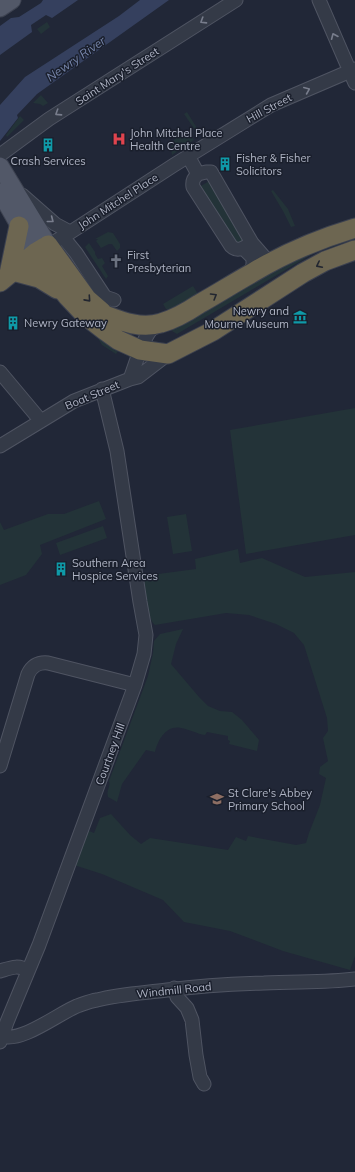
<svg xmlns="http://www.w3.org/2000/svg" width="355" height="1172" viewBox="0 0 355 1172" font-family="Mulish,sans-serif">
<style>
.green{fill:#233338}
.water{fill:#35405e}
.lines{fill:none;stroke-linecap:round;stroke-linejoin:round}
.minor-casing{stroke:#4f5462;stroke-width:15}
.major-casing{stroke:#3e4351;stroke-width:19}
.highway-casing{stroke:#3c414f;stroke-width:21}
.minor{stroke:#343a47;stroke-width:13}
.major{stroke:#525868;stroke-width:17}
.highway{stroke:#6d6651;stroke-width:19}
.oneway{stroke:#787d8c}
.oneway2{stroke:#222630}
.labels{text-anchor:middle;stroke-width:3;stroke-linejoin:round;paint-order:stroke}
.street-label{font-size:11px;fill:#afb4c4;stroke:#1a1f2c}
.poi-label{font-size:11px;fill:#afb4c4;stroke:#1a1f2c;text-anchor:start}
.water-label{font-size:12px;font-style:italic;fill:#7786ab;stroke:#1a1f2c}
</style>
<rect width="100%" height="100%" fill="#212737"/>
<path class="green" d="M47,22L50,27L41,34L37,29Z
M41,95L48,103L43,106L40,104L33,103Z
M187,112L200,133L198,134L184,114Z
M20,116L24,120L7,137L6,135Z
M187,134L191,136L194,140L172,155C169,142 175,136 187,134Z
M211,180L246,239L238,246L199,187Z
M273,190L288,209L295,226L291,227L283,211L271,191Z
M108,232L113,233L120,244V248L117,251L112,244H109L101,248L96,241L98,239H95Z
M355,233V239L314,253L177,334L172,331L173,324L265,272Z
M89,243L95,252V254L98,259L102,258L105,263L102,266L108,276L106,279L85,247Z
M193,286L198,294L173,308L169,309H166L163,304Z
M96,335L118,351L116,354L102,345Z
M355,408V535L246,554L230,430Z
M99,501L106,519L40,545L42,554L26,575L0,585V522L4,530L48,514H64Z
M186,514L192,551L173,554L167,517Z
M103,526L107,538L60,555L56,543Z
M238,549L240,563L262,558L305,577L355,572V956L350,970L283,951L230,931L184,922L163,900L102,874L74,865L87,830L94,833L100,818L111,814L130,835L141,844L150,838L228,850L236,837L246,841L248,836L296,845L306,843L309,833L320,805L326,778L319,774L320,767L328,761L323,738L328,731L327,718L304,645L294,633L276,624L249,615L226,613L155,625C146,617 145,589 143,576L196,569L195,559Z
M183,629L176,644L171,664L199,697L208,706L220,711L232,712L242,720L259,740L257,751L229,744L230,741L228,740V736L207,732L205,735C197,734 189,729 181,728C166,725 158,740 155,752L146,750L122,784L117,802L108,797C106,789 111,787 109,781L148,676L153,653L154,641L160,634Z"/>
<path class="water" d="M43,0H78L52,18L46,15L31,25L32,32L0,55V26L11,18L19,17L41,3Z
M140,0H169L37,94L17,115L18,118L0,141V105L25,77L119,16Z"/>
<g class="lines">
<g class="minor-casing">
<path id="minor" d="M319,0L355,83
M0,155L49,119L236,0
M188,156L198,174L206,172H211L252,243L265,258L272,261
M198,174C194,178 192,180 193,187L231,246C238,253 245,247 252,243
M22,195L55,224L70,232
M63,237L76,253L105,297L114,300
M48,245L63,237L174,165L271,105L355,69
M243,248L253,258V265L250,273
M0,372L41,421
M130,379C135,366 143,337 152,329C155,327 158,325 160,324
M0,446L74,401L130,379L138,377L168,354
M0,766L28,674C32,666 38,662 48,663L135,685
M0,971C10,968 19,964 27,971
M174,988L177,997L187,1008L192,1020L196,1055L200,1077L204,1084
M2,1036C21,1043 58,1014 77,1006C83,1004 90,1001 97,1000C120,994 143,993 167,990C199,986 231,984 264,983C294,981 325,983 355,979
M0,1042L7,1022L39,945L135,685L144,654L146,635L140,602L117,451L102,389"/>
</g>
<g class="major-casing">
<path id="major" d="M0,8L12,0
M0,166L48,245
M0,192L35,253"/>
</g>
<g class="highway-casing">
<path id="highway" d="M48,245L87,299L102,312
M35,253L45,268L68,297L86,316L104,330L118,340L140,350L168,354L213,331L303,273L325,261L355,250
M13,271L39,278L57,289
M9,274L19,226
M0,282L35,253L45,247
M105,315C123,322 142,329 161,323C175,319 187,312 199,304C217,294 234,283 252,273C285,253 318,239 355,228"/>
</g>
<use href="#minor" class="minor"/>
<use href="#major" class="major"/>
<use href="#highway" class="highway"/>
</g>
<defs><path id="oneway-chevron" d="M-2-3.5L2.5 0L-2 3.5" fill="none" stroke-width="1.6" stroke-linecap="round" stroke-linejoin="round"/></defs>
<g class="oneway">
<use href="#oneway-chevron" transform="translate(203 21) rotate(148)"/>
<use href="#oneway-chevron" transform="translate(334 36) rotate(-113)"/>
<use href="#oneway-chevron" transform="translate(307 90) rotate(-23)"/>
<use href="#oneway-chevron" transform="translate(58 113) rotate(147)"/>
<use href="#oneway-chevron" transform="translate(51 220) rotate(38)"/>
</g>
<g class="oneway2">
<use href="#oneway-chevron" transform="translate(319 265) rotate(153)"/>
<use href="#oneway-chevron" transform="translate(214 296) rotate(-31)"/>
<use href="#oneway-chevron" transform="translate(88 299) rotate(48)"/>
</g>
<defs>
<g id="hospital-bare" transform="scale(1.08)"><path d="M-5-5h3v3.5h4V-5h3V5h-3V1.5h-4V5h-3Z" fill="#e0444e" stroke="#1a1f2c" stroke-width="2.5" paint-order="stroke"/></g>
<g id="building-bare" transform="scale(1.08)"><path d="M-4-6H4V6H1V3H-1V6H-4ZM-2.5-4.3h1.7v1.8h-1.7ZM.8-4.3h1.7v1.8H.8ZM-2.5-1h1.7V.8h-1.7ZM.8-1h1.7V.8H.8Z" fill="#0f9aa8" stroke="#1a1f2c" stroke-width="2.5" paint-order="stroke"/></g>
<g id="church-bare" transform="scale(1.08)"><path d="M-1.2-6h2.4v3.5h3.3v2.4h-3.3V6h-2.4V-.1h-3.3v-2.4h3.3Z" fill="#6b7280" stroke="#1a1f2c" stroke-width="2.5" paint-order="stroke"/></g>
<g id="museum-bare" transform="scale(1.08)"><path d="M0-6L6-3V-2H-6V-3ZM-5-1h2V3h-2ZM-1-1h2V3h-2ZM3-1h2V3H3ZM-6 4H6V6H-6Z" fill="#0f9aa8" stroke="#1a1f2c" stroke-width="2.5" paint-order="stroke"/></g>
<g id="school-bare" transform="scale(1.08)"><path d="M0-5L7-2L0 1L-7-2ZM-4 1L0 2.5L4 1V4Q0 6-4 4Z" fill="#8d6e63" stroke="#1a1f2c" stroke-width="2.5" paint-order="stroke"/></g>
</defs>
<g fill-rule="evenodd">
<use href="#hospital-bare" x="119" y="139"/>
<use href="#building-bare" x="48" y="145"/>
<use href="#building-bare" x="225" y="164"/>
<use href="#church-bare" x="116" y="261"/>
<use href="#museum-bare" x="300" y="317"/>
<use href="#building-bare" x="13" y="323"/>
<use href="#building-bare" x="61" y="569"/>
<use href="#school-bare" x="217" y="799"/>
</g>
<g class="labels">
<g class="street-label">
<text transform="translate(117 76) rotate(-33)" y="4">Saint Mary's Street</text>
<text transform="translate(269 108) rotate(-28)" y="4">Hill Street</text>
<text transform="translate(118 201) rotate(-33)" y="4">John Mitchel Place</text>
<text transform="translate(92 395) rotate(-23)" y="4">Boat Street</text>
<text transform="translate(110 754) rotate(-70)" y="4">Courtney Hill</text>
<text transform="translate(174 990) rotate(-6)" y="4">Windmill Road</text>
</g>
<g class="poi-label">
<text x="130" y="137">John Mitchel Place<tspan x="130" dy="13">Health Centre</tspan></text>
<text x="236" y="162">Fisher &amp; Fisher<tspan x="236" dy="13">Solicitors</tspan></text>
<text x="48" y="165" text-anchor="middle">Crash Services</text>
<text x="127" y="259">First<tspan x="127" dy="13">Presbyterian</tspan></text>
<text x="289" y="315" text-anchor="end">Newry and<tspan x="289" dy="13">Mourne Museum</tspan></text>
<text x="24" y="327">Newry Gateway</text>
<text x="72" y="567">Southern Area<tspan x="72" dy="13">Hospice Services</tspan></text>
<text x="228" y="797">St Clare's Abbey<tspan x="228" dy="13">Primary School</tspan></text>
</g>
<g class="water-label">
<text transform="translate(76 59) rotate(-35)" y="4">Newry River</text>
</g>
</g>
</svg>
